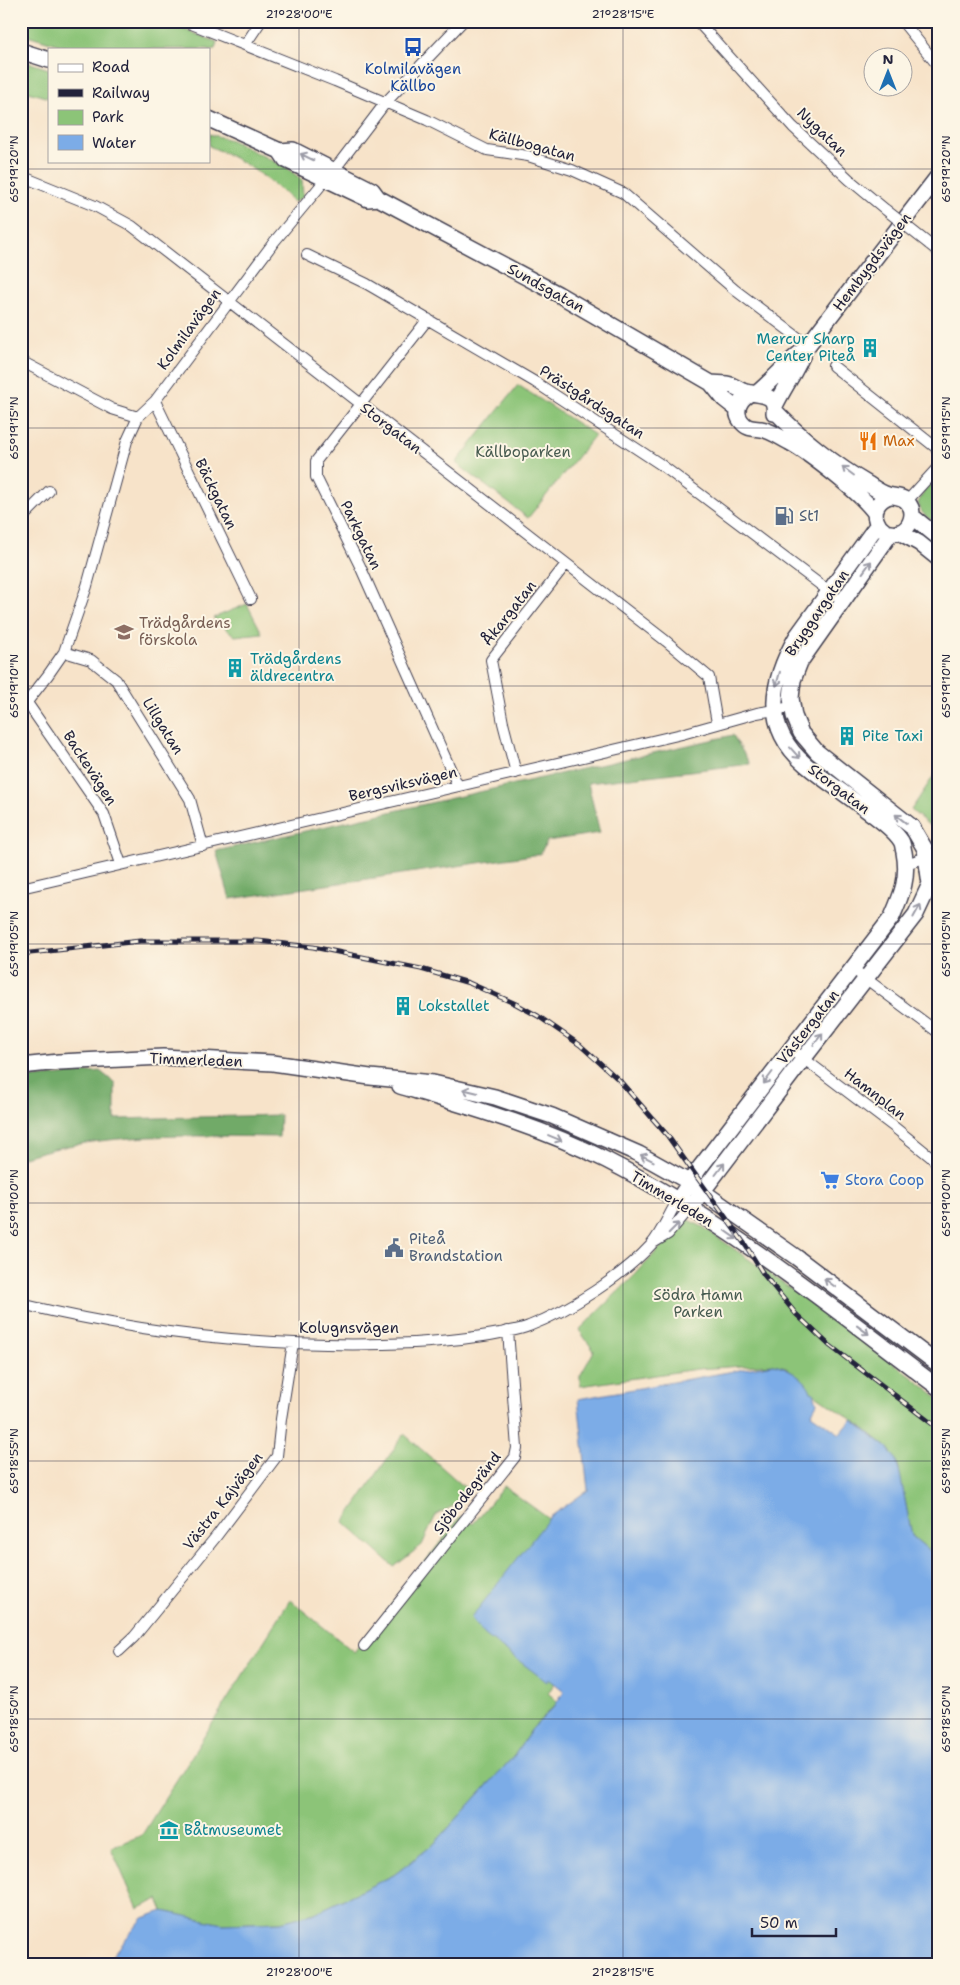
<svg xmlns="http://www.w3.org/2000/svg" width="960" height="1985" viewBox="0 0 960 1985" font-family="'Shantell Sans',sans-serif">
<style>
.green{fill:#8cc478;stroke:#57735a}
.forest{fill:#71aa68;stroke:#4a6652}
.water{fill:#7cace7;stroke:#4f6791}
.lines{fill:none;stroke-linecap:round;stroke-linejoin:round}
.street-casing{stroke:#423f50;stroke-width:12}
.secondary-casing{stroke:#423f50;stroke-width:18}
.street{stroke:#fff;stroke-width:10}
.secondary{stroke:#fff;stroke-width:15}
.rail-casing{stroke:#22223b;stroke-width:5}
.rail{stroke:#fcf5e5;stroke-width:3;stroke-dasharray:9;stroke-linecap:butt}
.street-bridge-casing{stroke:#423f50;stroke-width:12;stroke-linecap:butt}
.street-bridge{stroke:#fff;stroke-width:10}
.oneway{stroke:#9c9ca7}
.ticks{fill:none;stroke:#22223b;stroke-width:1;stroke-opacity:0.45}
.labels{text-anchor:middle;stroke-width:4;stroke-linejoin:round;paint-order:stroke}
.transit-label{font-size:15px;fill:#164399;stroke:#fcf5e5}
.street-label{font-size:15px;fill:#22223b;stroke:#fcf5e5}
.culture-label{font-size:15px;fill:#0d838f;stroke:#fcf5e5;text-anchor:start}
.food-label{font-size:15px;fill:#c56008;stroke:#fcf5e5;text-anchor:start}
.park-label{font-size:15px;fill:#475b50;stroke:#fcf5e5}
.service-label{font-size:15px;fill:#4e5e75;stroke:#fcf5e5;text-anchor:start}
.education-label{font-size:15px;fill:#785e54;stroke:#fcf5e5;text-anchor:start}
.shop-label{font-size:15px;fill:#366cbe;stroke:#fcf5e5;text-anchor:start}
.neatline{fill:none;stroke:#22223b;stroke-width:2}
.ticks-label{font-size:12px;text-anchor:middle;fill:#22223b}
</style>
<rect width="100%" height="100%" fill="#fcf5e5"/>
<filter id="ink" filterUnits="userSpaceOnUse"><feTurbulence type="fractalNoise" baseFrequency=".02" numOctaves="2"/><feDisplacementMap in="SourceGraphic" scale="10" xChannelSelector="R" yChannelSelector="G"/><feConvolveMatrix kernelMatrix="1 2 1 2 8 2 1 2 1" color-interpolation-filters="sRGB"/></filter>
<filter id="wash" filterUnits="userSpaceOnUse"><feTurbulence type="fractalNoise" baseFrequency=".0096" numOctaves="4" result="noise"/><feDisplacementMap in="SourceGraphic" scale="20" xChannelSelector="R" yChannelSelector="G"/><feGaussianBlur stdDeviation="1.12" result="paint"/><feColorMatrix in="noise" values="0 0 0 0 0 0 0 0 0 0 0 0 0 0 0 0 0 1.4 0 .05"/><feComposite in="paint" operator="in"/></filter>
<g filter="url(#wash)">
<rect width="100%" height="100%" fill="#f7e3c9"/>
<path class="green" d="M21,21H162L217,42L215,49L209,50V49H73L21,33Z
M21,60L49,69V98L21,90Z
M209,134L231,140L287,168L302,180L303,197L294,202C269,178 241,159 209,146Z
M518,385L595,435L528,518L456,463Z
M939,472V525C928,517 923,518 918,503L925,490Z
M247,604L262,633L235,636L213,618Z
M935,774L939,777V830L930,826L911,810Z
M686,1219L703,1227L872,1346L939,1398V1559L912,1536L898,1465L888,1448L860,1425L811,1392L803,1380L786,1367L773,1364L697,1369L580,1386V1376L594,1351L579,1330L636,1274Z
M404,1434L470,1492L457,1504L436,1515L422,1545L394,1567L344,1522Z
M504,1486L552,1521L557,1680L548,1693L558,1702L532,1729L514,1756L434,1844L394,1875L315,1913L281,1922L223,1924L163,1911L158,1899L138,1909L111,1848L142,1835L290,1600L354,1652L461,1516L473,1524Z"/>
<path class="forest" d="M733,735L750,764L588,783L600,833L547,841L540,854L230,899L216,851Z
M100,1071L115,1083V1119L280,1115L279,1137C193,1136 104,1131 21,1158V1079Z"/>
<path class="water" d="M773,1364C786,1366 807,1378 811,1392L814,1393L817,1403L811,1414L840,1434L852,1420L888,1448L895,1458L900,1474L912,1536L939,1559V1964H105L143,1918L163,1911L223,1924L281,1922L315,1913L394,1875L434,1844L514,1756L532,1729L554,1707L564,1691L549,1679L547,1682L485,1635L471,1618L550,1517L588,1490L578,1399Z"/>
</g>
<g filter="url(#ink)">
<g class="lines">
<g class="street-casing">
<path id="street" d="M184,21L335,81L427,120L487,150L528,156L572,170L623,193L735,290L808,345
M697,21L793,127L851,181L886,210
M902,21L939,67
M245,45L261,21
M21,176L95,206L132,226L666,641L709,677L717,723
M929,244L939,252
M307,255L367,284L535,382L660,464L834,595
M428,319L316,461V477L360,566L458,786
M21,361L112,409L138,417
M833,366L939,450
M155,401L251,599
M907,501L939,466
M21,519L49,491
M64,652L91,660L116,680L190,799L203,846
M21,694L104,814L121,864
M27,702L48,675L64,652L87,586L127,441L138,417L155,401L274,242L341,161L386,102L463,21
M516,773L503,723L491,660L566,564
M906,864L939,853
M21,888L682,734L757,713L792,707
M853,969L939,1033
M791,1049L894,1127L931,1157L939,1166
M653,1243L668,1234L690,1208
M21,1304C149,1335 283,1349 414,1343C445,1341 469,1339 500,1333C509,1331 520,1330 529,1326C568,1311 623,1276 651,1245C662,1232 669,1214 678,1200
M364,1646L515,1457L517,1448L508,1331
M119,1651L134,1637L215,1538L277,1456L281,1419L293,1343"/>
</g>
<g class="secondary-casing">
<path id="secondary" d="M21,51L49,60
M209,119L280,151L293,150L372,190L378,198L558,294L711,383L724,399L738,410
M280,151L286,160L368,199L378,198
M711,383C717,384 725,383 731,385C736,387 741,391 746,392C759,396 777,392 774,413
M752,393C741,397 733,410 741,421C747,429 752,428 761,429C770,430 781,438 789,442C809,453 862,494 875,513
M757,393C774,379 787,362 805,349
M775,406C784,387 797,370 805,349L939,175
M775,411C800,437 836,466 868,484C874,488 881,493 888,495C896,497 903,496 908,503C916,512 911,528 900,532C877,541 863,504 890,496
M912,516L939,538
M899,532L919,543L939,559
M21,1066L59,1062L163,1057L273,1063L370,1077L433,1083L495,1097L552,1116L639,1154L689,1182L796,1257L939,1365
M400,1086C470,1107 541,1127 606,1160C726,1221 831,1307 939,1388
M678,1200L698,1170L892,917C902,894 909,878 904,852C903,849 903,844 901,841C894,829 872,814 861,806C843,792 824,780 806,765C761,727 771,681 797,636L878,524
M690,1208L804,1058L916,914L930,884L925,849L912,827L817,752L801,733L794,716L791,698L793,680L800,662L891,533"/>
</g>
<use href="#street" class="street"/>
<use href="#secondary" class="secondary"/>
<g class="rail-casing">
<path id="rail" d="M21,954L140,941H258L313,947L421,969L469,983L516,1004L538,1016L580,1045L619,1080L667,1135L746,1246L764,1275L796,1314L829,1345L939,1429"/>
</g>
<use href="#rail" class="rail"/>
<g class="street-bridge-casing">
<path id="street-bridge" d="M886,210L929,244"/>
</g>
<use href="#street-bridge" class="street-bridge"/>
</g>
<defs><path id="oneway-shaft" d="M-6 0H5M1.5-3L5.5 0L1.5 3" fill="none" stroke-width="1.6" stroke-linecap="round" stroke-linejoin="round" transform="scale(1.25)"/></defs>
<g class="oneway">
<use href="#oneway-shaft" transform="translate(307 157) rotate(-154)"/>
<use href="#oneway-shaft" transform="translate(848 471) rotate(-143)"/>
<use href="#oneway-shaft" transform="translate(867 567) rotate(-54)"/>
<use href="#oneway-shaft" transform="translate(778 679) rotate(105)"/>
<use href="#oneway-shaft" transform="translate(795 753) rotate(48)"/>
<use href="#oneway-shaft" transform="translate(901 819) rotate(-142)"/>
<use href="#oneway-shaft" transform="translate(917 911) rotate(-61)"/>
<use href="#oneway-shaft" transform="translate(818 1039) rotate(-52)"/>
<use href="#oneway-shaft" transform="translate(768 1078) rotate(127)"/>
<use href="#oneway-shaft" transform="translate(470 1091) rotate(-166)"/>
<use href="#oneway-shaft" transform="translate(555 1138) rotate(23)"/>
<use href="#oneway-shaft" transform="translate(647 1158) rotate(-153)"/>
<use href="#oneway-shaft" transform="translate(720 1169) rotate(-53)"/>
<use href="#oneway-shaft" transform="translate(674 1228) rotate(-45)"/>
<use href="#oneway-shaft" transform="translate(731 1235) rotate(35)"/>
<use href="#oneway-shaft" transform="translate(830 1283) rotate(-143)"/>
<use href="#oneway-shaft" transform="translate(863 1330) rotate(36)"/>
</g>
</g>
<path class="ticks" d="M299,21V1964M623,21V1964M21,169H939M21,428H939M21,686H939M21,944H939M21,1203H939M21,1461H939M21,1719H939"/>
<defs>
<g id="bus-bare" transform="scale(1.5)"><path d="M-5-6H5V4H4V6H2V4H-2V6H-4V4H-5ZM-3.5-4V0h7V-4ZM-3.5 1.2v1.5H-2V1.2ZM2 1.2v1.5H3.5V1.2Z" fill="#1a4fb4" stroke="#fcf5e5" stroke-width="2.5" paint-order="stroke"/></g>
<g id="building-bare" transform="scale(1.5)"><path d="M-4-6H4V6H1V3H-1V6H-4ZM-2.5-4.3h1.7v1.8h-1.7ZM.8-4.3h1.7v1.8H.8ZM-2.5-1h1.7V.8h-1.7ZM.8-1h1.7V.8H.8Z" fill="#0f9aa8" stroke="#fcf5e5" stroke-width="2.5" paint-order="stroke"/></g>
<g id="restaurant-bare" transform="scale(1.5)"><path d="M-5-6h1v4h1v-4h1v4h1v-4h1v5L-1.5 .5V6h-2V.5L-5-1ZM5-6V6H3V1.5H1.5Q1.5-4 5-6Z" fill="#e8710a" stroke="#fcf5e5" stroke-width="2.5" paint-order="stroke"/></g>
<g id="fuel-bare" transform="scale(1.5)"><path d="M-5.5-6h7V0h2V4h1.3V-2.5L3-4.5l.8-.8L6-3V5H2.5V1h-1V6h-7ZM-4.2-4.7v3.2H.2V-4.7Z" fill="#5c6f8a" stroke="#fcf5e5" stroke-width="2.5" paint-order="stroke"/></g>
<g id="school-bare" transform="scale(1.5)"><path d="M0-5L7-2L0 1L-7-2ZM-4 1L0 2.5L4 1V4Q0 6-4 4Z" fill="#8d6e63" stroke="#fcf5e5" stroke-width="2.5" paint-order="stroke"/></g>
<g id="supermarket-bare" transform="scale(1.5)"><path d="M-6-5.5h2.5l.6 2H6L4.5 2H-2.5L-4.4-4H-6ZM-1.5 3.2a1.3 1.3 0 1 0 .1 0ZM3 3.2a1.3 1.3 0 1 0 .1 0Z" fill="#3f7fe0" stroke="#fcf5e5" stroke-width="2.5" paint-order="stroke"/></g>
<g id="civic-bare" transform="scale(1.5)"><path d="M-.6-6.5H3V-4.5H.6V-3L4-1V1h2V6H-6V1h2V-1L-.6-3ZM-1.2 2.5V6h2.4V2.5Z" fill="#5c6f8a" stroke="#fcf5e5" stroke-width="2.5" paint-order="stroke"/></g>
<g id="museum-bare" transform="scale(1.5)"><path d="M0-6L6-3V-2H-6V-3ZM-5-1h2V3h-2ZM-1-1h2V3h-2ZM3-1h2V3H3ZM-6 4H6V6H-6Z" fill="#0f9aa8" stroke="#fcf5e5" stroke-width="2.5" paint-order="stroke"/></g>
</defs>
<g fill-rule="evenodd">
<use href="#bus-bare" x="413" y="47"/>
<use href="#building-bare" x="870" y="348"/>
<use href="#restaurant-bare" x="868" y="441"/>
<use href="#fuel-bare" x="784" y="516"/>
<use href="#school-bare" x="124" y="632"/>
<use href="#building-bare" x="235" y="668"/>
<use href="#building-bare" x="847" y="736"/>
<use href="#building-bare" x="403" y="1006"/>
<use href="#supermarket-bare" x="830" y="1180"/>
<use href="#civic-bare" x="394" y="1248"/>
<use href="#museum-bare" x="169" y="1830"/>
</g>
<g class="labels">
<g class="transit-label">
<text x="413" y="74">Kolmilavägen<tspan x="413" dy="17">Källbo</tspan></text>
</g>
<g class="street-label">
<text transform="translate(822 132) rotate(44)" y="5">Nygatan</text>
<text transform="translate(532 145) rotate(15)" y="5">Källbogatan</text>
<text transform="translate(872 262) rotate(-53)" y="5">Hembygdsvägen</text>
<text transform="translate(546 288) rotate(29)" y="5">Sundsgatan</text>
<text transform="translate(189 329) rotate(-54)" y="5">Kolmilavägen</text>
<text transform="translate(592 402) rotate(33)" y="5">Prästgårdsgatan</text>
<text transform="translate(391 428) rotate(38)" y="5">Storgatan</text>
<text transform="translate(216 494) rotate(64)" y="5">Bäckgatan</text>
<text transform="translate(361 535) rotate(64)" y="5">Parkgatan</text>
<text transform="translate(509 613) rotate(-52)" y="5">Åkargatan</text>
<text transform="translate(817 613) rotate(-56)" y="5">Bryggargatan</text>
<text transform="translate(163 726) rotate(58)" y="5">Lillgatan</text>
<text transform="translate(90 768) rotate(57)" y="5">Backevägen</text>
<text transform="translate(403 784) rotate(-13)" y="5">Bergsviksvägen</text>
<text transform="translate(839 789) rotate(37)" y="5">Storgatan</text>
<text transform="translate(808 1027) rotate(-52)" y="5">Västergatan</text>
<text transform="translate(196 1060) rotate(2)" y="5">Timmerleden</text>
<text transform="translate(875 1094) rotate(38)" y="5">Hamnplan</text>
<text transform="translate(672 1199) rotate(31)" y="5">Timmerleden</text>
<text x="349" y="1333">Kolugnsvägen</text>
<text transform="translate(467 1493) rotate(-52)" y="5">Sjöbodegränd</text>
<text transform="translate(223 1501) rotate(-52)" y="5">Västra Kajvägen</text>
</g>
<g class="culture-label">
<text x="855" y="344" text-anchor="end">Mercur Sharp<tspan x="855" dy="17">Center Piteå</tspan></text>
<text x="250" y="664">Trädgårdens<tspan x="250" dy="17">äldrecentra</tspan></text>
<text x="862" y="741">Pite Taxi</text>
<text x="418" y="1011">Lokstallet</text>
<text x="184" y="1835">Båtmuseumet</text>
</g>
<g class="food-label">
<text x="883" y="446">Max</text>
</g>
<g class="park-label">
<text x="523" y="457">Källboparken</text>
<text x="698" y="1300">Södra Hamn<tspan x="698" dy="17">Parken</tspan></text>
</g>
<g class="service-label">
<text x="799" y="521">St1</text>
<text x="409" y="1244">Piteå<tspan x="409" dy="17">Brandstation</tspan></text>
</g>
<g class="education-label">
<text x="139" y="628">Trädgårdens<tspan x="139" dy="17">förskola</tspan></text>
</g>
<g class="shop-label">
<text x="845" y="1185">Stora Coop</text>
</g>
</g>
<rect width="960" height="1985" fill="none" stroke="#fcf5e5" stroke-width="55"/>
<rect x="48" y="48" width="162" height="115" fill="#fcf5e5" stroke="#a5a1a1"/>
<rect x="58" y="64" width="25" height="8" fill="#ffffff" stroke="#a5a1a1"/>
<text x="92" y="72" font-size="15" fill="#22223b">Road</text>
<rect x="58" y="89" width="25" height="8" fill="#22223b" stroke="#a5a1a1"/>
<text x="92" y="98" font-size="15" fill="#22223b">Railway</text>
<rect x="58" y="110" width="25" height="15" fill="#8cc478" stroke="#a5a1a1"/>
<text x="92" y="122" font-size="15" fill="#22223b">Park</text>
<rect x="58" y="135" width="25" height="15" fill="#7cace7" stroke="#a5a1a1"/>
<text x="92" y="148" font-size="15" fill="#22223b">Water</text>
<g transform="translate(888 72)"><circle r="24" fill="#fcf5e5" stroke="#a5a1a1"/>
<path d="M0-4L9 19L0 12L-9 19Z" fill="#1f6fb2"/>
<text y="-8" font-size="14" font-weight="bold" text-anchor="middle" fill="#22223b">N</text>
</g>
<path d="M752 1928v8h84v-8" fill="none" stroke="#22223b" stroke-width="2.5"/>
<text x="760" y="1928" font-size="15" fill="#22223b" stroke="#fcf5e5" stroke-width="4" paint-order="stroke">50 m</text>
<rect x="28" y="28" width="904" height="1930" class="neatline"/>
<g class="ticks-label">
<text x="299" y="18">21°28'00"E</text>
<text x="623" y="18">21°28'15"E</text>
<text transform="translate(14 169) rotate(-90)" y="4">65°19'20"N</text>
<text transform="translate(946 169) rotate(-90)" y="4">65°19'20"N</text>
<text transform="translate(14 428) rotate(-90)" y="4">65°19'15"N</text>
<text transform="translate(946 428) rotate(-90)" y="4">65°19'15"N</text>
<text transform="translate(14 686) rotate(-90)" y="4">65°19'10"N</text>
<text transform="translate(946 686) rotate(-90)" y="4">65°19'10"N</text>
<text transform="translate(14 944) rotate(-90)" y="4">65°19'05"N</text>
<text transform="translate(946 944) rotate(-90)" y="4">65°19'05"N</text>
<text transform="translate(14 1203) rotate(-90)" y="4">65°19'00"N</text>
<text transform="translate(946 1203) rotate(-90)" y="4">65°19'00"N</text>
<text transform="translate(14 1461) rotate(-90)" y="4">65°18'55"N</text>
<text transform="translate(946 1461) rotate(-90)" y="4">65°18'55"N</text>
<text transform="translate(14 1719) rotate(-90)" y="4">65°18'50"N</text>
<text transform="translate(946 1719) rotate(-90)" y="4">65°18'50"N</text>
<text x="299" y="1976">21°28'00"E</text>
<text x="623" y="1976">21°28'15"E</text>
</g>
</svg>
